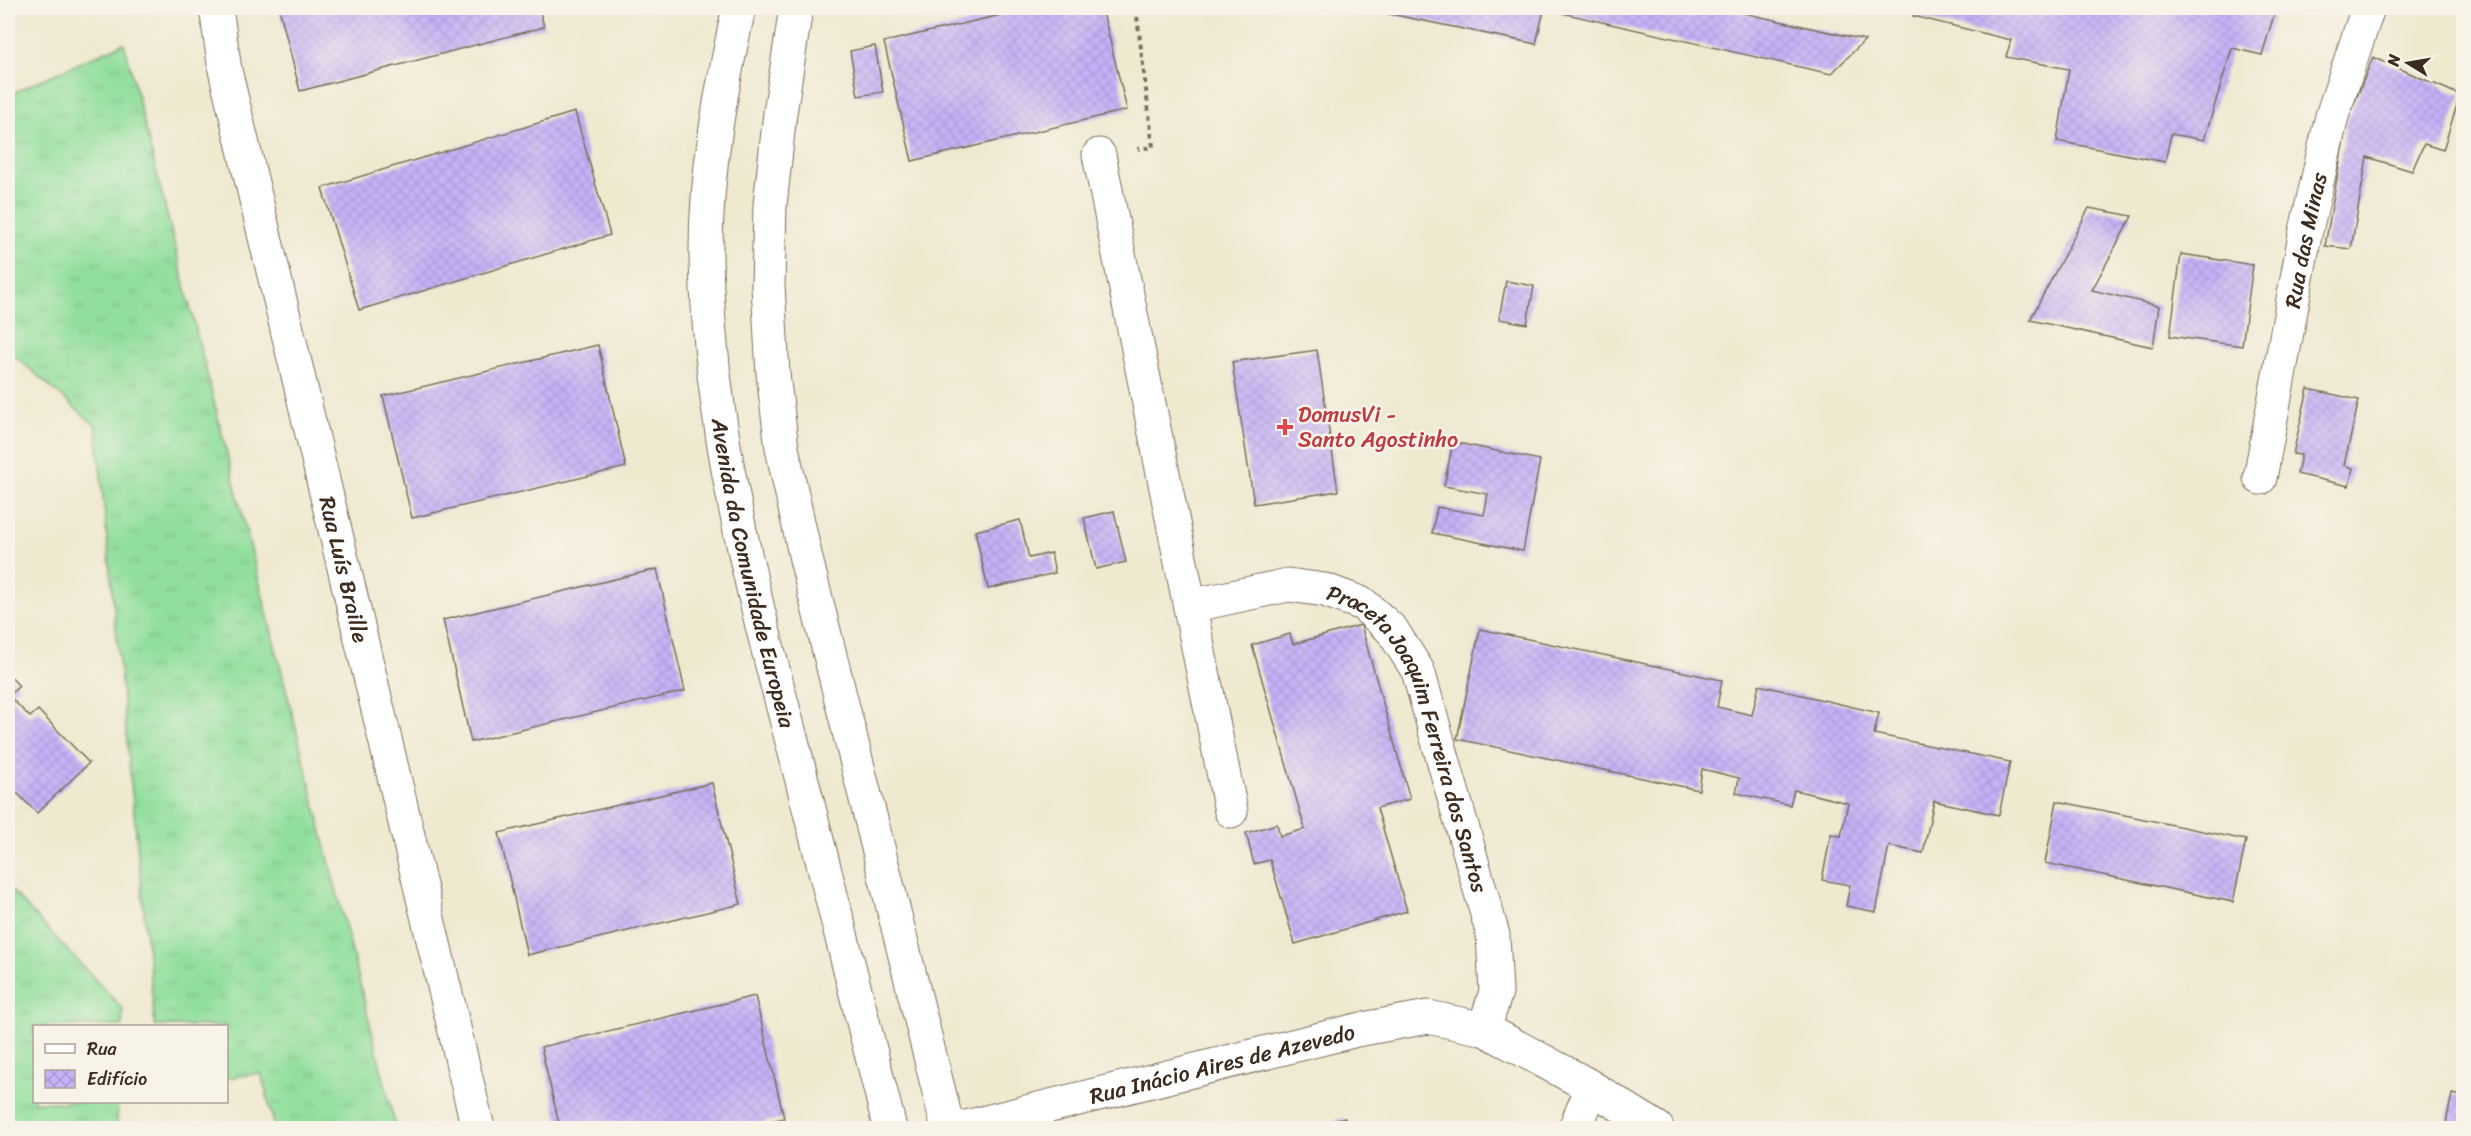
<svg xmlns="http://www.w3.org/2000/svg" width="2471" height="1136" viewBox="0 0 2471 1136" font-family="Sriracha,sans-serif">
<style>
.grass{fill:url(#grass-tufts);stroke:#66845e;stroke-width:1.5}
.building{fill:url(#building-cross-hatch)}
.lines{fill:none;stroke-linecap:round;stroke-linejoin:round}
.minor-casing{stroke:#7a6d5c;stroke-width:35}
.primary-casing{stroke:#7a6d5c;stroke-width:35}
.path{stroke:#7a6d5c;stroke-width:4;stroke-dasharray:4.5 4.5;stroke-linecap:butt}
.minor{stroke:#fff;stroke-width:33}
.primary{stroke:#fff;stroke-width:33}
.health-dot{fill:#e0444e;stroke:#f7f3e8;stroke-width:2}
.labels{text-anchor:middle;stroke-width:5;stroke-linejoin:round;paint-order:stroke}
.street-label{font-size:22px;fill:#3b2a1e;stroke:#f7f3e8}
.health-label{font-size:22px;fill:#be3a42;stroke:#f7f3e8;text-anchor:start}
</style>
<defs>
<pattern id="grass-tufts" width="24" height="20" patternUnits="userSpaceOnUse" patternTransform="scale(1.5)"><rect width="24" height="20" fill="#92df9d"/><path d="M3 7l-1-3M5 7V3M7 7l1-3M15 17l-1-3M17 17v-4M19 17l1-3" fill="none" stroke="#7fc087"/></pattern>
<pattern id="building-cross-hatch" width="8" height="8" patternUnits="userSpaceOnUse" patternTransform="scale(1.5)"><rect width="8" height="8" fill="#c6b1f7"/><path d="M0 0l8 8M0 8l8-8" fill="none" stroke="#ab98d3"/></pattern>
</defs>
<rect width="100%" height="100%" fill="#f7f3e8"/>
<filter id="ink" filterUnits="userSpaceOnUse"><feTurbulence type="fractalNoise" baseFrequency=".0167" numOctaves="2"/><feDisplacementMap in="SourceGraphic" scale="12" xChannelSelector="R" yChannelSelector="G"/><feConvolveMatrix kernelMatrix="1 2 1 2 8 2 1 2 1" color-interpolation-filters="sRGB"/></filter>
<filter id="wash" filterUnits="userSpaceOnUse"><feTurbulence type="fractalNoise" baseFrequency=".008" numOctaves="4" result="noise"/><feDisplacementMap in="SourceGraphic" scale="24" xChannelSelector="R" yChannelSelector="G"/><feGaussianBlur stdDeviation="1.35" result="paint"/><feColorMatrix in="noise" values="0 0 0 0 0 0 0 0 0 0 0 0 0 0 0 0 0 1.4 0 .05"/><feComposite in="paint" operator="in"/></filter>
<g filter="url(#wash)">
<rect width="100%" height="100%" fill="#efe9d0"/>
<path class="grass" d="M124,43L396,1128H275L261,1073L227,1078L226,1026H155L96,426L8,350V95Z
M8,887L123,1009L122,1026H34V1102H118L117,1128H8Z"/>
<g id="blocks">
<path class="building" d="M279,8H539L544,27L300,91Z
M1031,8H1102L1127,110L912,161L884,42Z
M1361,8H1531L1544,10L1536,44Z
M1563,8H1721L1865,40L1831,74L1562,13Z
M1916,8H2276L2262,55L2232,48L2204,140L2171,134L2165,162L2057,141L2069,69L2006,57L2011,40L1913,16Z
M875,46L883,92L858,96L850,51Z
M2373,57L2460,95L2443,150L2424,144L2412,171L2367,157L2351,249L2325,246L2347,121Z
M575,112L610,235L359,310L322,188Z
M2089,208L2132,216L2092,290L2159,306L2153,347L2030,320Z
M2181,254L2253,265L2242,346L2170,336Z
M1506,281L1534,286L1527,324L1499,319Z
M598,345L626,467L412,518L383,396Z
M1317,350L1338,491L1254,504L1232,362Z
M2308,389L2359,400L2344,465L2353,468L2349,486L2297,474L2301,455L2293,454Z
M1453,442L1540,460L1523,551L1432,533L1437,507L1484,515L1488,494L1444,486Z
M1114,511L1126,562L1096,569L1084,518Z
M1020,520L1029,558L1051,553L1055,573L988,589L975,531Z
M657,569L685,691L471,742L443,620Z
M1361,625L1410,799L1377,808L1407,911L1295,944L1270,860L1254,864L1246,833L1277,824L1280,836L1305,829L1252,645L1290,634L1293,644Z
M1480,629L1722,680L1717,707L1752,715L1759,685L1879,713L1874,734L2010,762L1999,815L1934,801L1923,853L1889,846L1876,912L1846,906L1850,885L1822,880L1831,834L1841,836L1848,803L1794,790L1790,805L1736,793L1739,778L1702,769L1699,790L1457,739Z
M8,674L19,686L9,696L30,717L38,710L89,763L37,813L13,789L8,794Z
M712,783L741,904L527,955L499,833Z
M2057,801L2246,840L2233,902L2045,863Z
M755,996L784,1118L738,1128H560L541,1047Z
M2452,1094L2464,1096V1128H2445Z
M1345,1118L1348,1128H1309Z"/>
</g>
</g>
<g filter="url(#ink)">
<use href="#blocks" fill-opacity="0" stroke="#7a6d5c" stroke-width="1.5"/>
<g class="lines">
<g class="minor-casing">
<g id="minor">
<path id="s1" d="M216,8L225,70L478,1128"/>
<path d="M1099,155L1231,811"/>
<path id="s2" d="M2260,478L2305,235L2332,116L2368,8"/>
<path id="s3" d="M1190,606L1288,585L1325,590L1363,604L1392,630L1418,671L1493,935L1496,992L1484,1029"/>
<path id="s4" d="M962,1128L1357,1030L1428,1017L1484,1029L1586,1084L1657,1128"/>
<path d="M1575,1128L1592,1088"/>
</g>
</g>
<g class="primary-casing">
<g id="primary">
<path id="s5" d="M739,8C721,90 705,173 706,258C709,427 751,587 794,749C827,876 859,1002 890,1128"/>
<path d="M796,8L780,113L770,205L768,286L773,374L782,448L806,559L948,1128"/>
</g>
</g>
<path class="path" d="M1136,8L1153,147L1138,149"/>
<use href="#minor" class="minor"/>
<use href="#primary" class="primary"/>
</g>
</g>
<path class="health-dot" d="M1282 418h6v6h6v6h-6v6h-6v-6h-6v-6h6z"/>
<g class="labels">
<g class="street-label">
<text dy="8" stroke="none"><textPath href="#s2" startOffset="242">Rua das Minas</textPath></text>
<text dy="8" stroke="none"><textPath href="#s1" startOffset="576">Rua Luís Braille</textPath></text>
<text dy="8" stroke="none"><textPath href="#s5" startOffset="572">Avenida da Comunidade Europeia</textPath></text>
<text dy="8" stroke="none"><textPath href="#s3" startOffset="318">Praceta Joaquim Ferreira dos Santos</textPath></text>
<text dy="8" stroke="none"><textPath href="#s4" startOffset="268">Rua Inácio Aires de Azevedo</textPath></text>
</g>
<g class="health-label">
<text x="1298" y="422">DomusVi -<tspan x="1298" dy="25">Santo Agostinho</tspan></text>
</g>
</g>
<rect width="2471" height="1136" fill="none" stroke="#f7f3e8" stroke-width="30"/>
<rect x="33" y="1025" width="195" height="78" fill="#f7f3e8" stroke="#aca397" stroke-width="1.5"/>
<rect x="45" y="1044" width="30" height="9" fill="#ffffff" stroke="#aca397" stroke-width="1.5"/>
<text x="87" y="1055" font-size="18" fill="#3b2a1e">Rua</text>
<rect x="45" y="1070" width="30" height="18" fill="url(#building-cross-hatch)" stroke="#aca397" stroke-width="1.5"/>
<text x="87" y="1085" font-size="18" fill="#3b2a1e">Edifício</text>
<g transform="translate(2408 63) rotate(281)" stroke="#f7f3e8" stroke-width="4.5" paint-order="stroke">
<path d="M0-4.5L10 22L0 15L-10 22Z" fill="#3b2a1e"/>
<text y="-9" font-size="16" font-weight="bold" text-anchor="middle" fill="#3b2a1e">N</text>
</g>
</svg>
